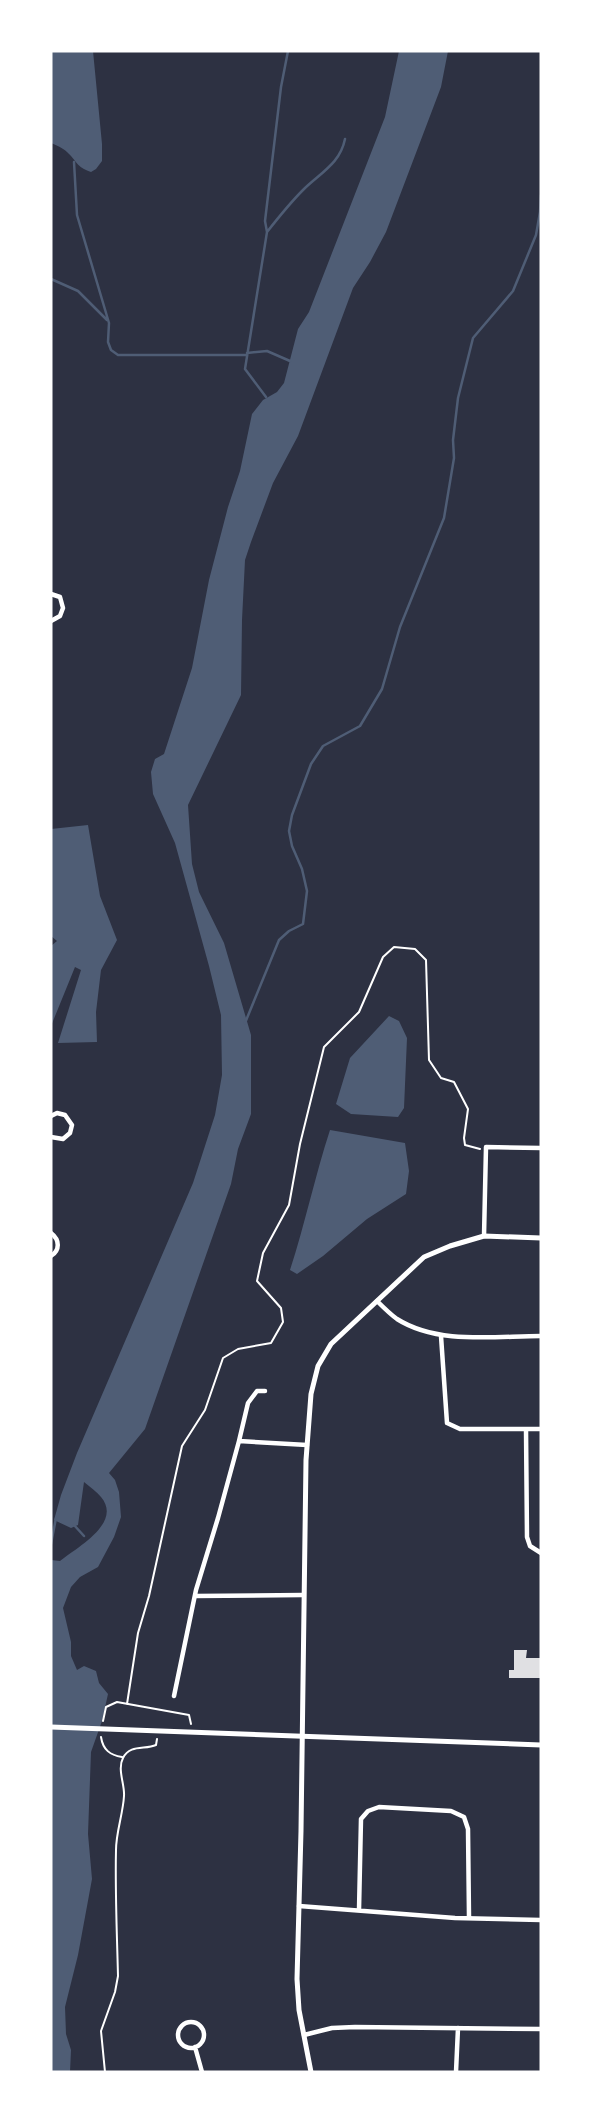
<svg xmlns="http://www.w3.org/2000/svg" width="592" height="2123" viewBox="0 0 592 2123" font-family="'Archivo Narrow',sans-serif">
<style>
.water{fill:#4f5d75}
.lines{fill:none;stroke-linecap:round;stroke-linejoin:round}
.stream{stroke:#4f5d75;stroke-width:2.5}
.building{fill:#e0e0e3}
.path{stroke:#fff;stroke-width:2}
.minor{stroke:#fff;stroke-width:4.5}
.tertiary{stroke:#fff;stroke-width:5}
.secondary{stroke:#fff;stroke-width:5}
</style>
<rect width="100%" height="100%" fill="#2d3142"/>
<path class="water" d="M51,51H93L102,144V161L96,169L91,172C76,167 77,161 67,152C63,148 56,145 51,143Z
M399,51H448L441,87L386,232L370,262L353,288L298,436L273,483L251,542L245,560L242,620L241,695L188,805L192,864L199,892L224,943L251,1035V1114L238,1149L231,1184L145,1429L109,1473L115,1480L119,1492L121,1517L114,1537L98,1567L80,1577L71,1587L63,1608L71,1642V1656L77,1670L84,1666L96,1671L99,1683L108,1694L102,1721L91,1752L88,1834L92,1879L78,1955L65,2007L66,2034L71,2050L70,2072H51V1560L60,1561C76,1548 123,1523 101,1497C97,1492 90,1487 84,1482L78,1525L71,1528L54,1520L61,1495L77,1453L193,1183L215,1115L222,1075L221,1015L209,966L175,843L153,794L151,772L155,759L164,754L192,668L209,580L228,507L240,471L252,414L263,400L277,392L284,383L298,329L309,312L385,117Z
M88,825L100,896L117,940L101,970L96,1012L97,1042L58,1043L81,970L75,967L51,1026V946L57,941L51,936V829Z
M389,1016L399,1021L407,1038L404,1108L398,1117L351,1114L336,1104L350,1058Z
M330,1130L405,1143L409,1171L406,1194L367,1219L323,1256L297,1274L290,1270C305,1224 315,1176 330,1130Z"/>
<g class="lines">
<path class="stream" d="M74,162L77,215L109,323L108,342L111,350L118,355H247
M267,232C278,218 290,203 303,190C320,173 340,164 345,139
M51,279L78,291L107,320
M247,353L267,351L290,361
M266,397L245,369L267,232L265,221L281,87L288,51
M245,1023L279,940L289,931L303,924L307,891L302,869L292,846L289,831L292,815L311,764L323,746L360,726L382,689L400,627L444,518L454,458L453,440L458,398L473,338L513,291L536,235L540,212L541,195
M74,1525L84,1536
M51,1544L56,1518"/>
</g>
<path class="building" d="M514,1650H527L526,1658H541V1678H509V1670H514Z"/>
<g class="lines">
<path class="path" d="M127,1704L138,1633L149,1596L182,1446L205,1410L223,1358L238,1349L271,1343L283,1322L281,1308L257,1281L263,1253L289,1205L300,1144L324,1047L359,1012L383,957L394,947L415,949L426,960L429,1060L441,1078L454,1082L468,1109L464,1138L465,1145L480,1149
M103,1721L106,1707L117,1702L189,1715L191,1724
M101,1737C103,1750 110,1755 122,1757
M105,2072L101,2031L115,1992L118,1976C117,1934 115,1892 116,1850C116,1832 123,1814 124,1796C125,1785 117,1769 123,1758C130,1744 145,1750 156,1745L157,1739"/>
<path class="minor" d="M51,594L60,597L63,608L60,616L51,621
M51,1116L57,1113L65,1115L72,1125L70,1133L63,1139L51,1137
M51,1233C60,1240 60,1250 51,1256
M484,1236L486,1147L541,1148
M377,1301C383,1307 390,1314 397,1319C438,1345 495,1336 541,1336
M441,1336L447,1423L460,1429H541
M526,1429L527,1537L530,1546L541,1553
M239,1441L248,1403L257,1391H265
M195,1596L303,1595
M174,1696L196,1590L218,1518L239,1441L307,1445
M299,1906L455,1918L541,1920
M359,1910L361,1819L368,1811L379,1807L451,1811L464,1817L468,1829L469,1917
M178 2035a13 13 0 1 1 26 0a13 13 0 1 1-26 0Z
M304,2035L332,2028L355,2027L541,2029
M195,2047L202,2072
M456,2072L458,2028"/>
<path class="tertiary" d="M311,2072L299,2010L297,1979L301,1831L306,1460L311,1394L318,1366L331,1344L424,1257L450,1246L484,1236L541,1238"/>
<path class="secondary" d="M51,1727L541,1745"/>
</g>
<rect width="592" height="2123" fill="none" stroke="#ffffff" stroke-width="105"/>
</svg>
